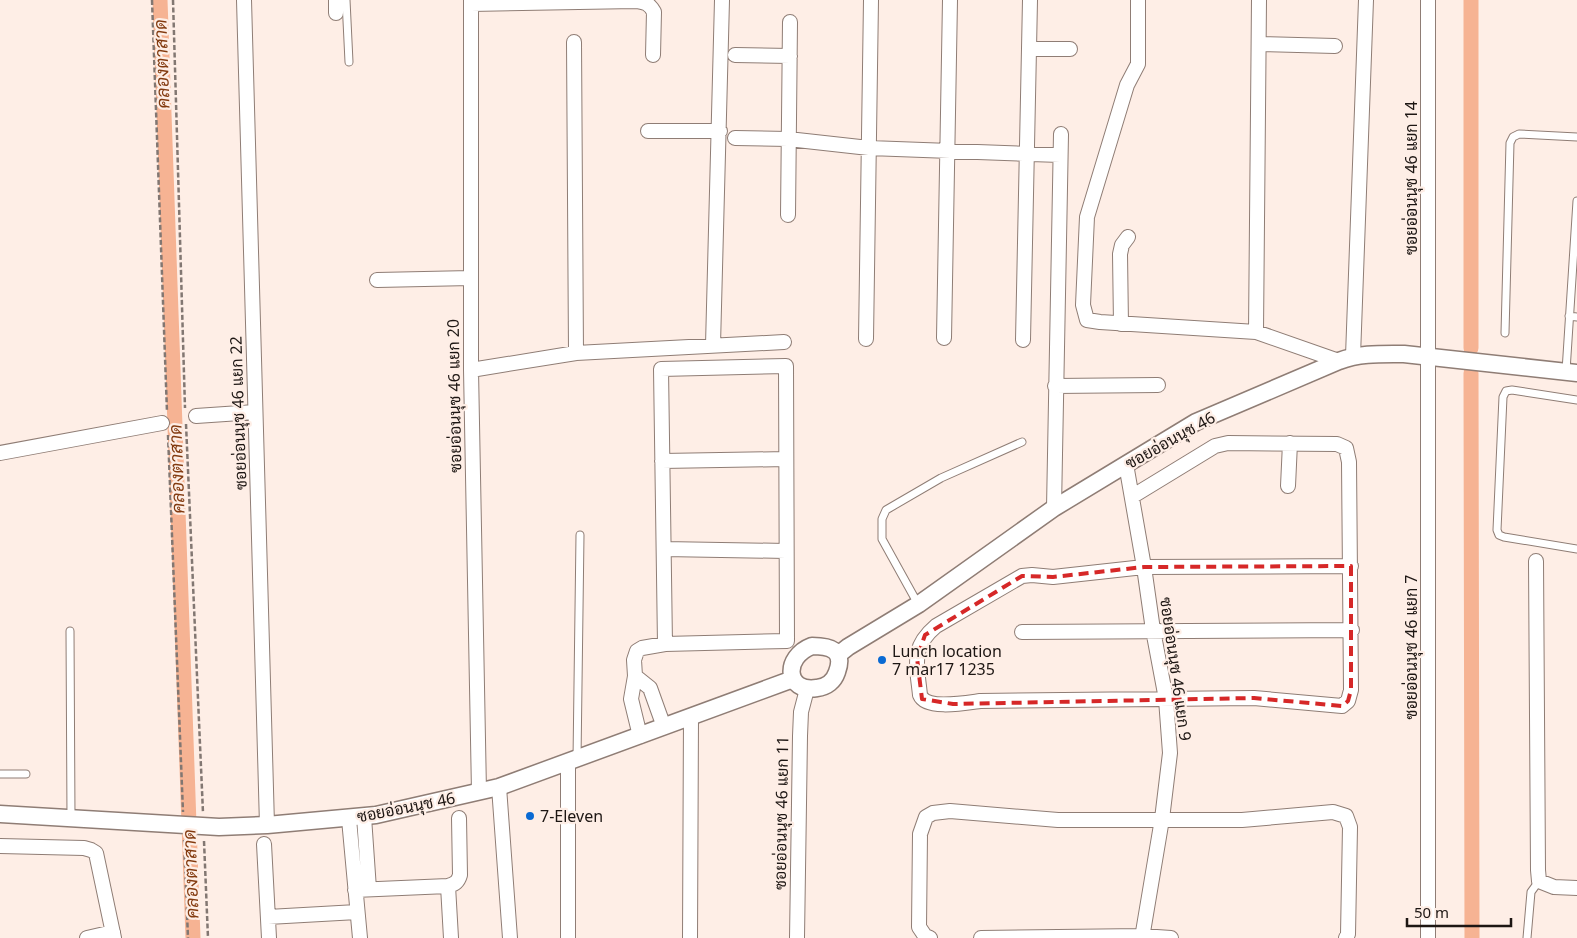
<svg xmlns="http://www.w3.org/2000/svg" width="1577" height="938" viewBox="0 0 1577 938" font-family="'Noto Sans',Sarabun,sans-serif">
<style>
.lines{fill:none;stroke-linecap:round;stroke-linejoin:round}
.canal{stroke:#f6b393;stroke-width:15}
.service-casing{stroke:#8f7d75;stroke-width:9}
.minor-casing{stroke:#8f7d75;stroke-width:16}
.tertiary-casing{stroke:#8f7d75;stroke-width:19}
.path{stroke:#827772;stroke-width:2.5;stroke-dasharray:5 2.5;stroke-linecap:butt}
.service{stroke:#fff;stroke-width:7}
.minor{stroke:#fff;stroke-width:14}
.tertiary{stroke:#fff;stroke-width:16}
.marked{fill:none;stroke:#d62828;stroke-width:4;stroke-dasharray:10 6;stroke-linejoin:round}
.poi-dot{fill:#0a6ad3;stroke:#feeee6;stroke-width:2}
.labels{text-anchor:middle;stroke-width:4.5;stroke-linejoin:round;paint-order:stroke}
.street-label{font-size:16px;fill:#1d1613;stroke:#feeee6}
.poi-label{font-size:16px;fill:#1d1613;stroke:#feeee6;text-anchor:start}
.water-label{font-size:18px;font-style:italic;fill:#833a0f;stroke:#feeee6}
</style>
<rect width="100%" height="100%" fill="#feeee6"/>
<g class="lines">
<path class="canal" d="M160,0L193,938
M1471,348V0
M1471,373L1472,938"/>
<g class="service-casing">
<path id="service" d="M346,0L349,62
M1569,316L1577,317
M1505,333L1510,143L1513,137L1519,134L1577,137
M1566,371L1577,201
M1577,400L1512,390L1506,391L1503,397L1497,530L1499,535L1504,537L1577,549
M918,604L882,539V519L886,510L941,478L1022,442
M70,631L71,818
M577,759L580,535
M0,774H26
M1527,938L1531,892L1539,881"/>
</g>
<g class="minor-casing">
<path id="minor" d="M244,0L267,825
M336,0V13
M471,0V370L479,792
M1138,0V64L1127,85L1087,217L1083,305L1087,320L1100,322L1256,332L1339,361
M471,4L635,1C645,2 649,3 654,12L653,55
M574,42L576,353
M1259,44L1335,46
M1029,49H1070
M735,55L790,56
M648,131H720
M735,138L788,139L869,148L1060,155
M788,215L790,22
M377,280L471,278
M1121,324L1120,254L1122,245L1128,237
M1256,332L1259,0
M944,338L950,0
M866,339L871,0
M1023,340L1030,0
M713,345L722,0
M1353,356L1366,0
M471,370L576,353L784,342
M1055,386L1158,385
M196,416L255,412
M0,453L162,423
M662,461L786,459
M1126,464L1144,567L1153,630L1166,699L1170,753L1162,819L1142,938
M1288,486L1290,443
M1133,496L1215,446L1228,443L1337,444L1346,448L1349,462L1351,690L1348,701L1342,706L1254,698L980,701C965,703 926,710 920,695C917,665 910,648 936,626L1022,576L1032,575L1053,577L1144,567L1351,566
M1054,508L1061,134
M664,549L786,551
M1536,561L1538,870L1539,881L1554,887L1577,888
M1022,632L1352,630
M635,676L634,660L637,651L642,648L665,644L787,641L786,366L661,369L665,644
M640,736L631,699L635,676L650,688L664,727
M499,787L510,938
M364,817L369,889
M349,819L360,938
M264,844L269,938
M0,846L84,848L91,850L96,853L114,938
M448,886L451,938
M355,890L448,886C455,884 458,882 460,875L459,818
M268,917L357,912
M87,938L113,932
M568,938V763
M690,938L691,717
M797,938L800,736L801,712L807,689
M930,938L925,936L919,927L920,834L926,817L933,813L950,811L1058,820H1242L1333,812L1346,816L1350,827L1348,934L1346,938
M981,938L1142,936L1171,938
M1428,938V0"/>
</g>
<g class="tertiary-casing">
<path id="tertiary" d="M812,646C830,646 845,650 837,672C834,681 827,687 817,688C785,693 783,657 812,646Z
M838,655L848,647L919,604L1054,508L1196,422L1339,361C1360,353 1381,354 1404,354L1577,373
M0,814L219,827L267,825L376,815L499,787L793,679"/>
</g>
<path class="path" d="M152,0L167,412
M173,0L185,408
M186,424L203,813
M168,435L183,812
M184,840L188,938
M204,841L208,938"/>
<use href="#service" class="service"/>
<use href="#minor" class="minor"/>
<use href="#tertiary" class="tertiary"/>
</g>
<path class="marked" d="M1351,566V690L1348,701L1342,706L1254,698L953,704L922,699L917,658L925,635L1022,576L1053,577L1144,567Z"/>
<g class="poi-dot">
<circle cx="882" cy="660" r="5"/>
<circle cx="530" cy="816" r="5"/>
</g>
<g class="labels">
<g class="street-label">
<text transform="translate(1411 178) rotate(-90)" y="6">ซอยอ่อนนุช 46 แยก 14</text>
<text transform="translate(454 396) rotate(-91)" y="6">ซอยอ่อนนุช 46 แยก 20</text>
<text transform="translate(238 413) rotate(-92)" y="6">ซอยอ่อนนุช 46 แยก 22</text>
<text transform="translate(1170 440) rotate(-29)" y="6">ซอยอ่อนนุช 46</text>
<text transform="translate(1411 647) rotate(-90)" y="6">ซอยอ่อนนุช 46 แยก 7</text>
<text transform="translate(1176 669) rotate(82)" y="6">ซอยอ่อนนุช 46 แยก 9</text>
<text transform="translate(406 807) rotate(-11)" y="6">ซอยอ่อนนุช 46</text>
<text transform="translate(781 813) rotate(-89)" y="6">ซอยอ่อนนุช 46 แยก 11</text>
</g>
<g class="poi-label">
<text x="892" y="657">Lunch location<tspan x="892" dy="18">7 mar17 1235</tspan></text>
<text x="540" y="822">7-Eleven</text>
</g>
<g class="water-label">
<text transform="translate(162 64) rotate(-92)" y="6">คลองตาสาด</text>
<text transform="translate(177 469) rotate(-92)" y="6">คลองตาสาด</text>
<text transform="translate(191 874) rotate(-92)" y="6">คลองตาสาด</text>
</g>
</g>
<path d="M1407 918v8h104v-8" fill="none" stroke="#1d1613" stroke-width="2.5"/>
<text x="1414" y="918" font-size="15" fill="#1d1613" stroke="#feeee6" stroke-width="4" paint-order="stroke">50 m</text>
</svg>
